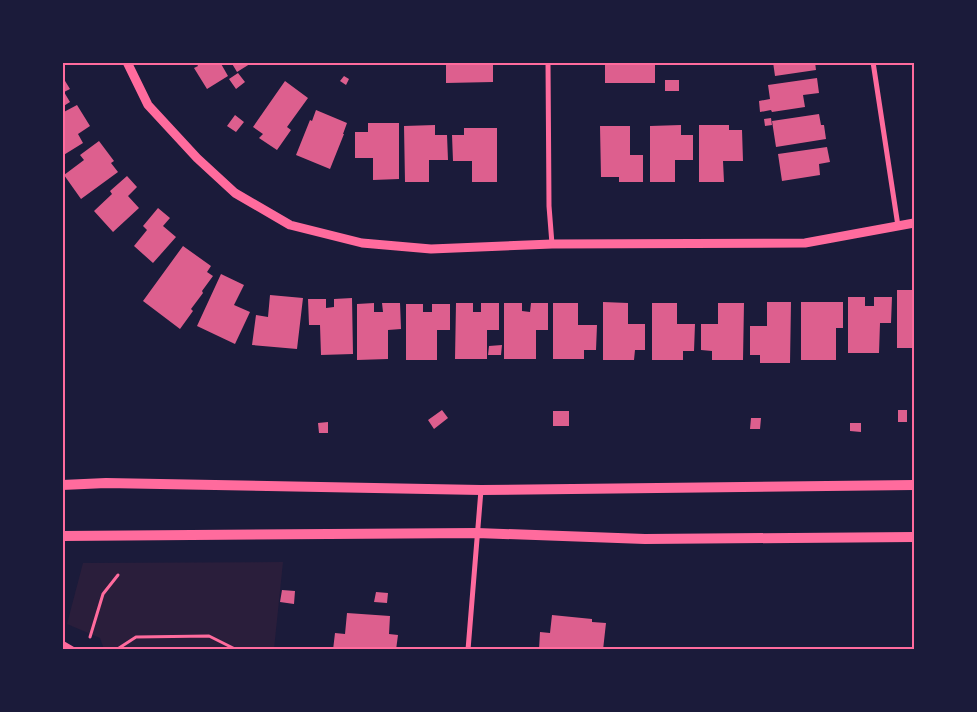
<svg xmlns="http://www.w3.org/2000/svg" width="977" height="712" viewBox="0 0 977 712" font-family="'Playfair Display',serif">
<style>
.green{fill:#2a1e3b}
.building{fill:#dd5f8e}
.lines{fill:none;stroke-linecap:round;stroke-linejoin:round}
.path{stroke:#ff6b9d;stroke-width:3}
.minor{stroke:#ff6b9d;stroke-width:5}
.tertiary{stroke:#ff6b9d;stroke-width:9}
.secondary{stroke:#ff6b9d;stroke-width:10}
.neatline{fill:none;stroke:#ff6b9d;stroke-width:2}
</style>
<rect width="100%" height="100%" fill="#1b1b3a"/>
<path class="green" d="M283,562L274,649H104L100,638L67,624L83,563Z"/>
<path class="building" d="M196,62H220L228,76L207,89L194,68L198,66Z
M231,62H253L237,72Z
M446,62H493V82L446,83Z
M605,62H655V83H605Z
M773,62H815L816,70L775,76Z
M238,73L245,82L236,89L229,79Z
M62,76L70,89L64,92L70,102L62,107Z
M344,76L349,79L346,85L340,81Z
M817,78L819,93L803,95L805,107L772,112L771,110L760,112L759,101L770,99L768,85Z
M665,80H679V91H665Z
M285,81L308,98L287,127L291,130L277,150L259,138L263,134L253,127Z
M77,105L90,126L78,134L83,143L62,156V113Z
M316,110L347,123L343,134H344L330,169L296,155L310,120L312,121Z
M819,114L821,125H824L826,139L776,147L772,121Z
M235,115L244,122L236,132L227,126Z
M771,118L772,125L765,126L764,119Z
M368,123H399V179L373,180V158H355V132H368Z
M435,125V135H447L448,160H429V182H405L404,126Z
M681,125V135H693V160H675V182H650V126Z
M699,125H729V130H742L743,161H723L724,182H699Z
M600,126H630V155H643V182H619V177H601Z
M464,128H497V182H472V161H453L452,135H464Z
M99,141L114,161L111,163L118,172L81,199L64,175L84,160L80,155Z
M827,147L830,162L819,164L820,175L782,181L778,154Z
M127,176L137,187L128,196L139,208L113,232L94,211L112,194L110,191Z
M158,208L170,218L163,226L176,237L153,263L134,246L147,230L143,226Z
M183,246L211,266L207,272L213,276L202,291L203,293L191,309L193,311L180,329L143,301Z
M221,274L244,285L234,305L250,312L235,344L197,326Z
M897,290H914V348H897Z
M270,295L303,298L297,349L252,345L256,315L268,317Z
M848,297H865V306H874V297H892L891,323H880L879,353H848Z
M352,298L353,354L321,355L320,325H309L308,299H326V308L334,307V299Z
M603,302L628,303V324H645V350H635L634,360H603Z
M767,302H791L790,363H760V355H750V326H767Z
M801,302H843V328H836V360H801Z
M374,303V312H383L382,303H400L401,329L388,330V359L357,360V304Z
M456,303H473V312H481V303H499V330H487V359H455Z
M504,303H522V311L530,312L531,303H548V330H536V359H504Z
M553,303H578V325H597L596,350H584V359H553Z
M652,303H677V324H695L694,351H683V360H652Z
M718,303H744L743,360H712V351L701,350V324H718Z
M406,304H423V312H432V304H450V330H437V360H406Z
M502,345L501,355H488L489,346Z
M442,410L448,418L434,429L428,420Z
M898,410H907V422H898Z
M553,411H569V426H553Z
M751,418H761L760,429H750Z
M328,422V433H319L318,423Z
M850,423H861V432L850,431Z
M282,590L295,591L294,604L280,602Z
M376,592L388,593L387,603L374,602Z
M347,613L390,616L389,634L398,635L396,650H333L335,633L345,634Z
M552,615L592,619V622L606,623L603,650H539L540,632L550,633Z"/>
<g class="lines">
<path class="path" d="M90,637L103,594L118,575
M116,650L136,637L209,636L237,650"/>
<path class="minor" d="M548,62L549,206L552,244
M873,62L898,226
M62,643L74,650
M468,650L481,490"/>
<path class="tertiary" d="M127,62L148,105L197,158L235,193L290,225L362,243L431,249L552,244L805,243L914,223"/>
<path class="secondary" d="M62,485L106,483L481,490L914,485
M62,536L477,533L645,539L914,537"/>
</g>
<rect width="977" height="712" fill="none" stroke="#1b1b3a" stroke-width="128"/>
<rect x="64" y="64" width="849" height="584" class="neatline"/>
</svg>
